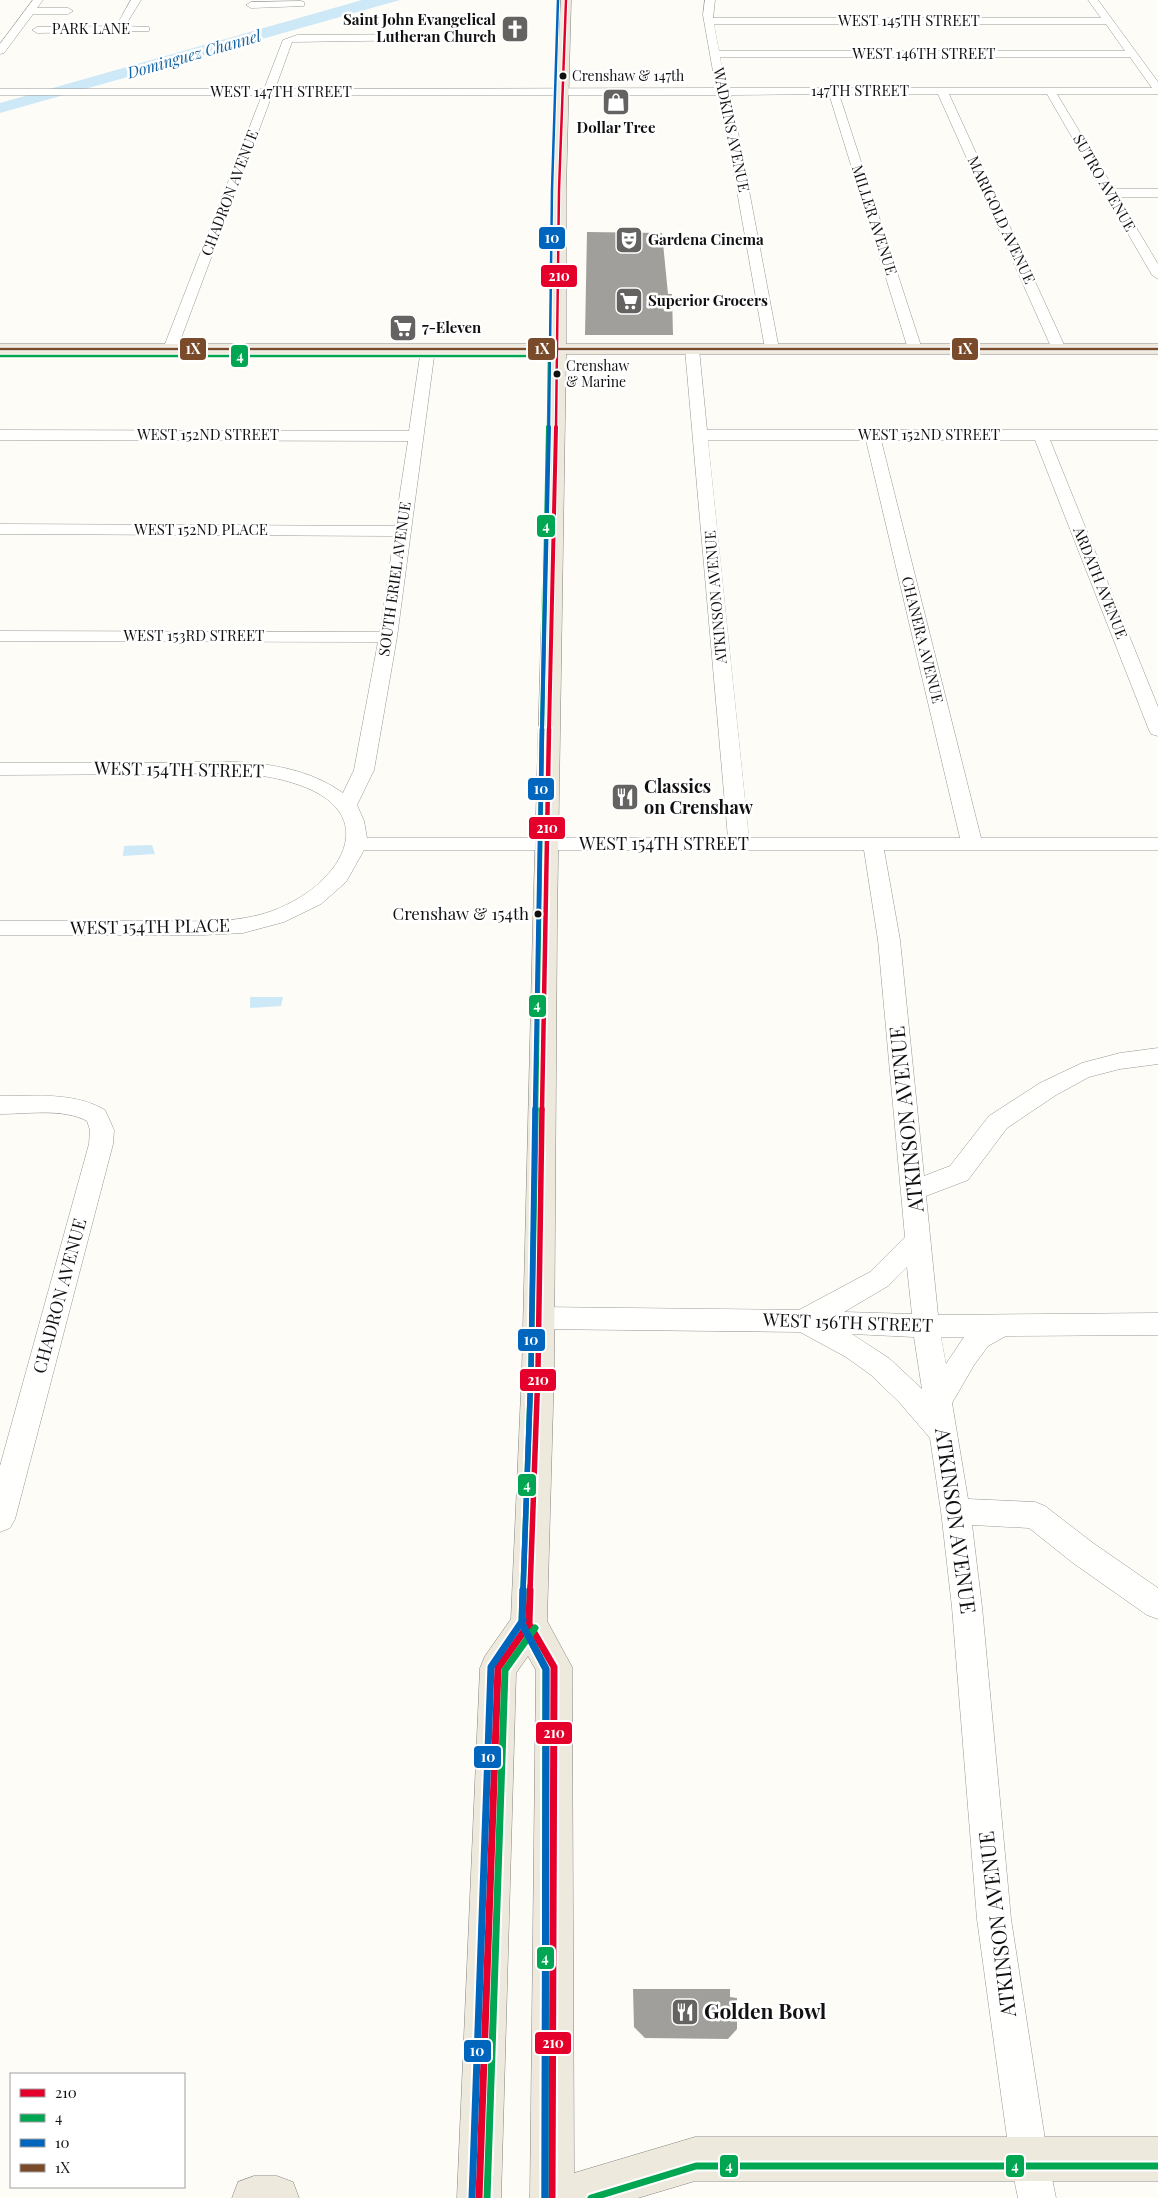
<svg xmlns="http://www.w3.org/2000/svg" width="1158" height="2198" viewBox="0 0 1158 2198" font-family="'Playfair Display',serif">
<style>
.water{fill:#cde8f7}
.building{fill:#a19f9c}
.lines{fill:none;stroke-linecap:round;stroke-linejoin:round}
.minor-casing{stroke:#979795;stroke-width:1}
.major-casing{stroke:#858482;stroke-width:1}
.minor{fill:#fffffe;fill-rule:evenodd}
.major{fill:#ede9dc;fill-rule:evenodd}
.bus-1-far4-casing{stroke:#fff;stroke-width:4.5}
.bus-1-far3-casing{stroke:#fff;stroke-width:6}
.bus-1-far2-casing{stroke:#fff;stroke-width:8}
.bus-1-far1-casing{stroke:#fff;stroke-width:9}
.bus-1-casing{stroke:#fff;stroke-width:11}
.bus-2-far4-casing{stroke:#fff;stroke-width:4.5}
.bus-2-far3-casing{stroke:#fff;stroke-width:6}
.bus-2-far2-casing{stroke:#fff;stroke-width:8}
.bus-2-far1-casing{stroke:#fff;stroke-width:9}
.bus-2-casing{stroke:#fff;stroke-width:11}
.bus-3-far4-casing{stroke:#fff;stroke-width:4.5}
.bus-3-far3-casing{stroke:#fff;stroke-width:6}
.bus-3-far2-casing{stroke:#fff;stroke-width:8}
.bus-3-far1-casing{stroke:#fff;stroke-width:9}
.bus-3-casing{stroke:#fff;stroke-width:11}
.bus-4-casing{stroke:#fff;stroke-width:4.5}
.bus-1-far4{stroke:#e4002b;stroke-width:2.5}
.bus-1-far3{stroke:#e4002b;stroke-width:4}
.bus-1-far2{stroke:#e4002b;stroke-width:4.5}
.bus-1-far1{stroke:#e4002b;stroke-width:5.5}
.bus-1{stroke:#e4002b;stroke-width:7}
.bus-2-far4{stroke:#00a651;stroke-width:2.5}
.bus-2-far3{stroke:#00a651;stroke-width:4}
.bus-2-far2{stroke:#00a651;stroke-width:4.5}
.bus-2-far1{stroke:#00a651;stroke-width:5.5}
.bus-2{stroke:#00a651;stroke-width:7}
.bus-3-far4{stroke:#0065bd;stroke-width:2.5}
.bus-3-far3{stroke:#0065bd;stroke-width:4}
.bus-3-far2{stroke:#0065bd;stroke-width:4.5}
.bus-3-far1{stroke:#0065bd;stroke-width:5.5}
.bus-3{stroke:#0065bd;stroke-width:7}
.bus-4{stroke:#7a4b2a;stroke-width:2.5}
.bus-dot{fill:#111;stroke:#fff;stroke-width:2}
.labels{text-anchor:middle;stroke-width:5;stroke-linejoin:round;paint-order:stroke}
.far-bus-label{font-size:14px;fill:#111;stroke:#fff;text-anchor:start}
.far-poi-label{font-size:15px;font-weight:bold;fill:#111;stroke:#fff;text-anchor:start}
.far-street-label{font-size:15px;fill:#111;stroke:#fff}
.far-water-label{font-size:16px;font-style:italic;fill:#1768a6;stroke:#fff}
.bus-label{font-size:17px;fill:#111;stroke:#fff;text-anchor:end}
.street-label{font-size:18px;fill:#111;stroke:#fff}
.poi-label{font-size:18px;font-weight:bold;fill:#111;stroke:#fff;text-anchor:start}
.near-street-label{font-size:21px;fill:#111;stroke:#fff}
.near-poi-label{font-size:21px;font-weight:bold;fill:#111;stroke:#fff;text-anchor:start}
.line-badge{stroke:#fff;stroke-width:2}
.badge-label{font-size:14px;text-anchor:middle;font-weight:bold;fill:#fff}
</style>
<rect width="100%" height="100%" fill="#fdfcf7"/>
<path class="water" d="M362,0H400L0,113V103Z
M152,845L155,854L123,856L124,846Z
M250,997H283L281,1006L250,1008Z"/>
<path class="building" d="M587,232L662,233L668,294H672L673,335H585Z
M633,1989H730V1997L737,1998V2029L728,2039L645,2038L634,2027Z"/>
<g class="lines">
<g class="minor-casing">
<path id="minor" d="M33,0H43L37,8H68L73,11L68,14H33L4,53L0,54V44Z
M131,0H141L125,26L149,27V31L37,33L32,30L37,27L116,26Z
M705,0H715L713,18H1101L1088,0H1098L1158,82V94H1057L1114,189H1158V197H1118L1158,264V279L1152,275L1047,94H949L1066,349L1059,353L1052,349L938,94H839L922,349L915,353L908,349L829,94L731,95L779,349L772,353L765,349L720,95H272L177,349L170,353L163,349L262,95H0V89H264L283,40L297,35L425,34L430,37L425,40L292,42L275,89L716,88L703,15ZM714,24H1106L1125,51H719ZM720,57H1130L1152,88H726Z
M301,1L304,2V6L251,8L246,5L251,2Z
M428,345L435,349L397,637L374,770L357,805L364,821L367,838H728L685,349L687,346L692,345L699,349L707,430H1158V440H1050L1158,707V736L1151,734L1149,730L1035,440H881L981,838H1158V850H884L900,940L924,1176L950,1166L989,1116L1040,1083L1082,1063L1120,1053L1158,1048V1064L1120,1069L1089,1077L1056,1095L1007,1128L968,1180L926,1196L938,1315L1158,1313V1335L1006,1336L988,1346L974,1365L952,1403L968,1499L1035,1502L1045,1506L1093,1543L1158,1588V1619L1147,1615L1073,1563L1029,1528L972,1525L982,1607L1011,1919L1048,2159L1056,2198H1018L1010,2159L977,1919L952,1607L941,1511L930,1438L899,1402L871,1375L846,1357L800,1332L538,1329L529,1326L525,1318L529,1310L538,1307L799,1310L870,1272L905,1237L878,940L864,850H364L346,882L321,904L284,922L243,933L203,935H0V921C51,921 102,921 153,921C191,921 230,924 266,913C339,890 391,811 290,782C251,770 208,774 168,774C112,774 56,775 0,775V763C48,763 96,763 144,763C209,762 287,753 343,793L354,770L378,642L0,641V631L380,632L394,536L0,534V524L395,526L408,441L0,440V430L409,431L421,349ZM708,440H866L960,838H749ZM907,1267L912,1314L844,1312L888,1286ZM852,1334L914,1337L922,1389L890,1359ZM941,1337H964L946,1364Z
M0,1096C36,1096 74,1092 105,1110L114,1130L113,1144L15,1519L10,1528L0,1532V1466L89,1144L90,1130L87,1121C63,1108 27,1114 0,1114Z"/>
</g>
<g class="major-casing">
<path id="major" d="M561,0H571L566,190V344H1158V354H566L557,922L554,1370L547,1621L572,1667L574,2173L695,2137H1158V2181H695L638,2198H530L536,1670L528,1656L516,1673L501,2198H457L480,1668L485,1656L511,1619L522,1370L533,922L549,354H0V344H550L552,190Z
M254,2176H277L293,2182L299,2198H232L238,2182Z"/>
</g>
<use href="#minor" class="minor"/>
<use href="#major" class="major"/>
<g class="bus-1-far4-casing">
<path id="bus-1-far4" d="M556,428L559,190L566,0"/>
</g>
<g class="bus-1-far3-casing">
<path id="bus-1-far3" d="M549,730L556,427"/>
</g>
<g class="bus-1-far2-casing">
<path id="bus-1-far2" d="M542,1111L549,729"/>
</g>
<g class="bus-1-far1-casing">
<path id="bus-1-far1" d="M530,1591V1585
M530,1591L538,1370L542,1109"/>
</g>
<g class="bus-1-casing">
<path id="bus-1" d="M530,1590L529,1624L554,1667L552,2198
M479,2198L498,1668L529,1624L530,1590"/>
</g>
<g class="bus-2-far4-casing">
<path id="bus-2-far4" d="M0,356H549L548,428"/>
</g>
<g class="bus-2-far3-casing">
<path id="bus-2-far3" d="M542,730L548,427"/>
</g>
<g class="bus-2-far2-casing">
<path id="bus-2-far2" d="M536,1111L542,729"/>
</g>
<g class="bus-2-far1-casing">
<path id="bus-2-far1" d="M523,1591L531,1370L536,1109"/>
</g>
<g class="bus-2-casing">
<path id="bus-2" d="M523,1590L522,1624L546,1669L545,2198
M487,2198L505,1670L535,1628
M591,2198L696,2166H1158"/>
</g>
<g class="bus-3-far4-casing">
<path id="bus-3-far4" d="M549,428L552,190L558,0"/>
</g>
<g class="bus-3-far3-casing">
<path id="bus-3-far3" d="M542,730L549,427"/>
</g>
<g class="bus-3-far2-casing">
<path id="bus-3-far2" d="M535,1111L542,729"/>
</g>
<g class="bus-3-far1-casing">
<path id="bus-3-far1" d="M523,1591L531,1370L535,1109"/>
</g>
<g class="bus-3-casing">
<path id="bus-3" d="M523,1590L522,1624L546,1669L545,2198
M472,2198L491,1667L523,1620"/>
</g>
<g class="bus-4-casing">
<path id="bus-4" d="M0,349H1158"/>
</g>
<use href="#bus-1-far4" class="bus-1-far4"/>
<use href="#bus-1-far3" class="bus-1-far3"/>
<use href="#bus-1-far2" class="bus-1-far2"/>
<use href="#bus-1-far1" class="bus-1-far1"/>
<use href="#bus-1" class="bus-1"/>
<use href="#bus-2-far4" class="bus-2-far4"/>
<use href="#bus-2-far3" class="bus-2-far3"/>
<use href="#bus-2-far2" class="bus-2-far2"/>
<use href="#bus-2-far1" class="bus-2-far1"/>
<use href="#bus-2" class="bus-2"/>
<use href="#bus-3-far4" class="bus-3-far4"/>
<use href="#bus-3-far3" class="bus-3-far3"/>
<use href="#bus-3-far2" class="bus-3-far2"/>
<use href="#bus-3-far1" class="bus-3-far1"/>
<use href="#bus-3" class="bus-3"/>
<use href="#bus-4" class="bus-4"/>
</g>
<defs>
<g id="church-square" transform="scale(1.4375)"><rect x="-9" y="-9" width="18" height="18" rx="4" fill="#646362" stroke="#fff"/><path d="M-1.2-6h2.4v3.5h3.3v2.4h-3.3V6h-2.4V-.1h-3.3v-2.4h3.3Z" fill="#fff"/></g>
<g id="shop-square" transform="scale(1.4375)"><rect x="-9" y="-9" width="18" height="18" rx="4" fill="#646362" stroke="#fff"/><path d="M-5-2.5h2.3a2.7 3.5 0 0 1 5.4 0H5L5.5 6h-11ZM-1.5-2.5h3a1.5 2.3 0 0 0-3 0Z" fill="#fff"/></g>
<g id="theatre-square" transform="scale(1.4375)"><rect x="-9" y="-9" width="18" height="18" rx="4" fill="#646362" stroke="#fff"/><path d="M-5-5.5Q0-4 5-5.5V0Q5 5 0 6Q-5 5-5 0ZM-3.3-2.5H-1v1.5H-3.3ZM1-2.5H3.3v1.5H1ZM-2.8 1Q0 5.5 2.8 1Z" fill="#fff"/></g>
<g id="supermarket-square" transform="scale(1.4375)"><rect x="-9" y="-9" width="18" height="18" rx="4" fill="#646362" stroke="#fff"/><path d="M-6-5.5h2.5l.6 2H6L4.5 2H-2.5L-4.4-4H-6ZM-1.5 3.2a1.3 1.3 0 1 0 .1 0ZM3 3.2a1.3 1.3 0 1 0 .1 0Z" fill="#fff"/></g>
<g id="restaurant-square" transform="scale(1.4375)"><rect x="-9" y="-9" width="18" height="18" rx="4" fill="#646362" stroke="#fff"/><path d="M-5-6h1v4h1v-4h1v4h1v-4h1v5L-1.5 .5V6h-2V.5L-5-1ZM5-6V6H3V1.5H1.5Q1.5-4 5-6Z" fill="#fff"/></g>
</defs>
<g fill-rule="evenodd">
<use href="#church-square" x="515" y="29"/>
<use href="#shop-square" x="616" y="102"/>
<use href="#theatre-square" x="629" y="240"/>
<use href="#supermarket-square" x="629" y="301"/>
<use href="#supermarket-square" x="403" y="328"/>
<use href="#restaurant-square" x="625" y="797"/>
<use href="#restaurant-square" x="685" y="2012"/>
</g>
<g class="bus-dot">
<circle cx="563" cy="76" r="4.5"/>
<circle cx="557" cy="374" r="4.5"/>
<circle cx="538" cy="914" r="4.5"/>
</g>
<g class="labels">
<g class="far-bus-label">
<text x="572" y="81">Crenshaw &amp; 147th</text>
<text x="566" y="371">Crenshaw<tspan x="566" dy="16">&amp; Marine</tspan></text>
</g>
<g class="far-poi-label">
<text x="496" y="25" text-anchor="end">Saint John Evangelical<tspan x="496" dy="17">Lutheran Church</tspan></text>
<text x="616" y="133" text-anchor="middle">Dollar Tree</text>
<text x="648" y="245">Gardena Cinema</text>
<text x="648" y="306">Superior Grocers</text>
<text x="422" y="333">7-Eleven</text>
</g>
<g class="far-street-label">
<text x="909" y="26">WEST 145TH STREET</text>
<text x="91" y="34">PARK LANE</text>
<text x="924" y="59">WEST 146TH STREET</text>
<text x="860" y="96">147TH STREET</text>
<text x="281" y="97">WEST 147TH STREET</text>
<text transform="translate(731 130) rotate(78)" y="5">WADKINS AVENUE</text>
<text transform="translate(1104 183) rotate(60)" y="5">SUTRO AVENUE</text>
<text transform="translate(230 193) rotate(-69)" y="5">CHADRON AVENUE</text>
<text transform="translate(874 220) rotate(72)" y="5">MILLER AVENUE</text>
<text transform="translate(1001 220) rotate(65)" y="5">MARIGOLD AVENUE</text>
<text x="208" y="440">WEST 152ND STREET</text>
<text x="929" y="440">WEST 152ND STREET</text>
<text x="201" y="535">WEST 152ND PLACE</text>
<text transform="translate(395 579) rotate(-82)" y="5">SOUTH ERIEL AVENUE</text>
<text transform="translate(1100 583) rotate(68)" y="5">ARDATH AVENUE</text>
<text transform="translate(716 597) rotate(-95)" y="5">ATKINSON AVENUE</text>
<text x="194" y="641">WEST 153RD STREET</text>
<text transform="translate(922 640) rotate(76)" y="5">CHANERA AVENUE</text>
</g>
<g class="far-water-label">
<text transform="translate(194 54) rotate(-16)" y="6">Dominguez Channel</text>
</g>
<g class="bus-label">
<text x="529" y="920">Crenshaw &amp; 154th</text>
</g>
<g class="street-label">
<text transform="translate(179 770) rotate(1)" y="6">WEST 154TH STREET</text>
<text x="664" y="850">WEST 154TH STREET</text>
<text transform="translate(150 927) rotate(-1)" y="6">WEST 154TH PLACE</text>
<text transform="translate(60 1296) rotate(-75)" y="6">CHADRON AVENUE</text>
<text transform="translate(848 1323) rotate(2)" y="6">WEST 156TH STREET</text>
</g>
<g class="poi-label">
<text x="644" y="793">Classics<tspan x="644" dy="21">on Crenshaw</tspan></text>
</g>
<g class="near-street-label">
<text transform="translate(907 1119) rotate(-96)" y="7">ATKINSON AVENUE</text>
<text transform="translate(955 1521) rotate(82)" y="7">ATKINSON AVENUE</text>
<text transform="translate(998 1924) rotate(-97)" y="7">ATKINSON AVENUE</text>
</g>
<g class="near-poi-label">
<text x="704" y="2019">Golden Bowl</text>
</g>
</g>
<g class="line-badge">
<rect x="538" y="226" width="28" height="24" rx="5" fill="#0065bd"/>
<rect x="540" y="264" width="38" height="24" rx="5" fill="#e4002b"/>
<rect x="179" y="337" width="28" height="24" rx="5" fill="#7a4b2a"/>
<rect x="527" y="337" width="29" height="24" rx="5" fill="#7a4b2a"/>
<rect x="951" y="337" width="28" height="24" rx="5" fill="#7a4b2a"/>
<rect x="230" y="344" width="19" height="24" rx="5" fill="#00a651"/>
<rect x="536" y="514" width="20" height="24" rx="5" fill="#00a651"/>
<rect x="527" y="777" width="28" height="24" rx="5" fill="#0065bd"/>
<rect x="528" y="816" width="38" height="24" rx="5" fill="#e4002b"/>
<rect x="528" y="994" width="19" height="24" rx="5" fill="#00a651"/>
<rect x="517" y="1328" width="29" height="24" rx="5" fill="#0065bd"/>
<rect x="519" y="1368" width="38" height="24" rx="5" fill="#e4002b"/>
<rect x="517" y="1473" width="20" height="24" rx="5" fill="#00a651"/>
<rect x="535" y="1721" width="38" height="24" rx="5" fill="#e4002b"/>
<rect x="473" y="1745" width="29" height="24" rx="5" fill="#0065bd"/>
<rect x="536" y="1946" width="19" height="24" rx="5" fill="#00a651"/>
<rect x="534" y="2031" width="38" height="24" rx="5" fill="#e4002b"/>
<rect x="463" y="2039" width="29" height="24" rx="5" fill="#0065bd"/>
<rect x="719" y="2154" width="20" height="24" rx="5" fill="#00a651"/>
<rect x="1005" y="2154" width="20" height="24" rx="5" fill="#00a651"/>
</g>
<g class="badge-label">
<text x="552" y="243">10</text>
<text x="559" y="281">210</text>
<text x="193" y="354">1X</text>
<text x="542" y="354">1X</text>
<text x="965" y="354">1X</text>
<text x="240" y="361">4</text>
<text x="546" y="531">4</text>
<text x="541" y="794">10</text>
<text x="547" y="833">210</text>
<text x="537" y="1010">4</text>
<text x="531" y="1345">10</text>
<text x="538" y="1385">210</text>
<text x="527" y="1490">4</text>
<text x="554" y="1738">210</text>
<text x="488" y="1762">10</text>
<text x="545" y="1963">4</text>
<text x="553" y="2048">210</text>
<text x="477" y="2056">10</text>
<text x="729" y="2171">4</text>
<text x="1015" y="2171">4</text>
</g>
<rect x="10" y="2073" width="175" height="115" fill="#ffffff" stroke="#a0a0a0"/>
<rect x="20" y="2089" width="25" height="8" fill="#e4002b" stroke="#a0a0a0"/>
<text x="55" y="2098" font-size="15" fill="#111111">210</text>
<rect x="20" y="2114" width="25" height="8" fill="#00a651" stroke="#a0a0a0"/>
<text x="55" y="2123" font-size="15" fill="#111111">4</text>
<rect x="20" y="2139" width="25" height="8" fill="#0065bd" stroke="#a0a0a0"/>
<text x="55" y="2148" font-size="15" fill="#111111">10</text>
<rect x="20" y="2164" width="25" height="8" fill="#7a4b2a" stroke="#a0a0a0"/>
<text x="55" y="2173" font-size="15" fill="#111111">1X</text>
</svg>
